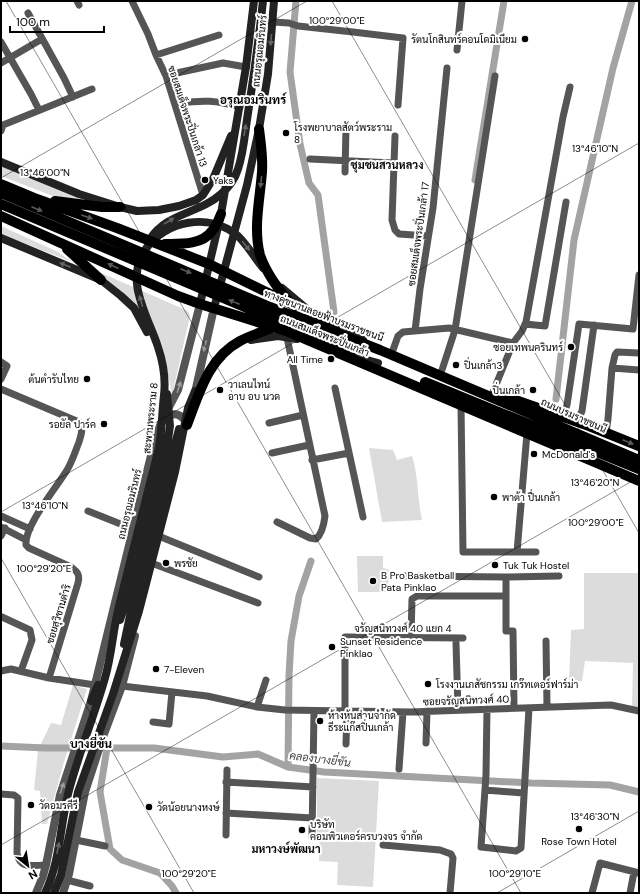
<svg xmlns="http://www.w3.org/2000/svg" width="640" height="894" viewBox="0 0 640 894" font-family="'DM Sans',Sarabun,sans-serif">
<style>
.green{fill:#dcdcdc}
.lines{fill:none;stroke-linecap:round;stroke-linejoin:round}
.canal{stroke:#a3a3a3;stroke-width:7}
.minor{stroke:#555;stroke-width:7}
.tertiary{stroke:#555;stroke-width:8}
.secondary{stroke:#222;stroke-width:8}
.primary{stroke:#000;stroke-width:10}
.oneway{fill:#646464}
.oneway2{fill:#595959}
.oneway3{fill:#999}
.ticks{fill:none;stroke:#000;stroke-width:1;stroke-opacity:0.45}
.poi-dot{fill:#000;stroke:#fff;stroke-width:1.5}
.labels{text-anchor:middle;stroke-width:4;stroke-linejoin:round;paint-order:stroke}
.poi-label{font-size:10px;fill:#000;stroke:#fff;text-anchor:start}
.street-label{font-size:10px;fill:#000;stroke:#fff}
.neighbourhood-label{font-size:11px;font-weight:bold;fill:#000;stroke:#fff}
.water-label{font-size:11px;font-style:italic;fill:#444;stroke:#fff}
.quarter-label{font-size:12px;font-weight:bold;fill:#000;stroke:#fff}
.ticks-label{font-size:10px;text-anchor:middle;fill:#000;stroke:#fff;stroke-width:4;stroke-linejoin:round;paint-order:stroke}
</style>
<rect width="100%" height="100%" fill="#fff"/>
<path class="green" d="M1,165L83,200L53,196L1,176Z
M1,226L58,252L72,262L1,234Z
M99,272L188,311L190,316L172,395L162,344L151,324L133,302Z
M369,448L393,450L397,460L412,456C419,477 417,499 422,520L382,522Z
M357,556H383V568L389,570L388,592H358Z
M584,573H639V708L632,706L633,663L585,661L582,681L569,682L571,630L584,629Z
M73,685L87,689L64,762L47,824H42L40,791L34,790L38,750L51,723L61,725Z
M317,778L379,781L373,887L337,885L338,862L319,861L320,837L317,836Z"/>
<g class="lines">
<path class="canal" d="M296,1L290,72L300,144L309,183L318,195L334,312
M475,180L504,1
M556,399L574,240L613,68L632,1
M1,746L46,748H154L223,757L258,754L288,767L324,772L531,783L610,785L639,792
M107,748L100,792L110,849L122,860L160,873L172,886L176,893
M288,767L289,675L291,641L299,596L311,561"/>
<path class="minor" d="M77,1L79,5
M132,1L148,34L156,55L166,76L203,195
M28,13L64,78L73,97
M273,22L289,23L298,26L353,32L403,38L398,105
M1,42L31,94L39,110
M457,50L462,1
M156,55L219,35
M1,63L42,39
M172,74L223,63L246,67
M179,103C204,100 215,100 240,107
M1,131L3,125L92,89
M395,136L392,220L395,230L399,234L428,236
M310,159L393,163
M345,172L346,128
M525,324L545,326L566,202
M415,331L420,289L433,208L447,68
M393,350L398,336L403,332L449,328L513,343
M1,362L7,366L1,379
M612,368L615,355L617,352L639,353
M442,370L455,330L495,76
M335,388L363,517
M1,389L79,422C84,428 81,435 79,442C75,452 72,462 67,470C57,487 24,526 26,545L29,548L71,567C78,572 80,575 78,583L49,678
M493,392L513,343L522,331L526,322L563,117L570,87
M461,405L463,552H517L527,433
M563,417L567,405L579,324L633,329L639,275
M577,422L582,411L594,325
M269,423L303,415
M606,433L608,419L612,368L639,370
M272,453L309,445
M312,460L349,453
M88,511L133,529
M1,516L30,529
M277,522L310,538L316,539C322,534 324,524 325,516L286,333
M1,527L26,540
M1,536L5,528
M161,537L259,577
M517,552H536
M154,564L258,603
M405,576L506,577
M2,617L30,630L32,640L21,671
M411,637L412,599L417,596H505
M546,641L547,707
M456,643L458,710
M1,671L11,669L49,678L95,685
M122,686L207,696L257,707L285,710L410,712L611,705L639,711
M257,707L266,680
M514,708L513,631H506V577L559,576
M487,709L486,775L481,847L516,851L521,848L529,708
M345,711V637L463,638
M153,722L169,724L172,692
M426,743L427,711
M346,744L347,711
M399,769L403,712
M226,782L313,787
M485,790L523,793
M1,794L14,795L18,798L17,853C20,870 32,865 46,865
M226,813L312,818
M226,835L227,770
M312,837L314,711
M76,840L105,846
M383,845L440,850L451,854L453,858L450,893
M67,880L90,886
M592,893L600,863L639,873
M630,893L634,872"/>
<path class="tertiary" d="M194,397L214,308
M167,411L178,390L200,304
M165,418C174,411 182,414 187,424
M36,893L43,876L46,865L60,795L91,701L156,435L161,423
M63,893L69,874L85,792L104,734L122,686L135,636"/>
<path class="secondary" d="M1,162L79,194L120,207L137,211L159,210L179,206L196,200L203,195L213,179L231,136
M1,238L101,280L121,296L134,308L147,332
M150,239C168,212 199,214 221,194C228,188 235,179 238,169C244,151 245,131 248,113C254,75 259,38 263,1
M282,288L307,309
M200,304L221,214L246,67L254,1
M214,308L247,185L259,129L268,74L274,1
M332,322L363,340
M251,340L278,336L297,339
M356,357L378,363
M120,620L131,586L167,446L170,426L167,394
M124,644L131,611L179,429
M91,701L98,685
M45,893C60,862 60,827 68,794C78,755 94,717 105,678C112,654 113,629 119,606C128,570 137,534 146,499C150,482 155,465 159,447C162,430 162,412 164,395C166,378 163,362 158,347C148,316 124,281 145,250C165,220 210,212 238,236C248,246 255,258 263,268
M54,893L61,875L78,792L113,694L139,611L175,472L188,408L195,391"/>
<path class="primary" d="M259,129C261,144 263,157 262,172C260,199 253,228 260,255C266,273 278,288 289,302
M1,184L37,199L117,228L209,264L336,326
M1,193L270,307L380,350L639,460
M55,201L102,207H120
M1,204L351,352
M1,216L178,296L200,304L286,331L639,481
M165,244C181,244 202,245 212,231C216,226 219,220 221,214
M67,249L101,280
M425,382L639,469
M504,396L589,426L639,446
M187,425C199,394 208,358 240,341C251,335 263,332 274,327"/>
</g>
<defs><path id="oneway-solid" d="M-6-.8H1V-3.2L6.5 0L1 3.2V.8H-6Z"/></defs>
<g class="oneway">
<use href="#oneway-solid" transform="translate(271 40) rotate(95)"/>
<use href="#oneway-solid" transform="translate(245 130) rotate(-80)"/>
<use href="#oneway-solid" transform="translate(169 221) rotate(-32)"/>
<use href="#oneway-solid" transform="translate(246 246) rotate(51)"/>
<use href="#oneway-solid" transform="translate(65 265) rotate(-157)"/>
<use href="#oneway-solid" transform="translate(141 301) rotate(-106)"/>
<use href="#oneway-solid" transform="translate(58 848) rotate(-79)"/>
</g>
<g class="oneway2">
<use href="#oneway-solid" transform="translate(261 182) rotate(96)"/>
<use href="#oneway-solid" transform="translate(37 209) rotate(23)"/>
<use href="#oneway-solid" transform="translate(87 217) rotate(19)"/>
<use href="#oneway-solid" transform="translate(113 266) rotate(-156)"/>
<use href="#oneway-solid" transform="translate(186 271) rotate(23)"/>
<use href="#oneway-solid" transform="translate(234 302) rotate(-158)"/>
<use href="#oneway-solid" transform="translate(628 442) rotate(22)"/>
</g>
<g class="oneway3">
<use href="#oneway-solid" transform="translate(205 346) rotate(103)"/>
<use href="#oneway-solid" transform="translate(179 387) rotate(-72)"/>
<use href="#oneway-solid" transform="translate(62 788) rotate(-71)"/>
</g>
<path class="ticks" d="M6,1L521,893M332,1L639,533M1,178L307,1M1,512L639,143M1,558L194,893M1,845L639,477M497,893L639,811"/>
<g class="poi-dot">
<circle cx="525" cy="39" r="4"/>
<circle cx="286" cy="133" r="4"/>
<circle cx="205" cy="180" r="4"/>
<circle cx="571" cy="347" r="4"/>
<circle cx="331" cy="359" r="4"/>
<circle cx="456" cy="365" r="4"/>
<circle cx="87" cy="379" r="4"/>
<circle cx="220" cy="390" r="4"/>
<circle cx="533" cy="390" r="4"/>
<circle cx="104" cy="424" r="4"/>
<circle cx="534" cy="454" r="4"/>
<circle cx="494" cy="497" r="4"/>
<circle cx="166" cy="563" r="4"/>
<circle cx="495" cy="565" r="4"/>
<circle cx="373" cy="581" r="4"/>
<circle cx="332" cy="647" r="4"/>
<circle cx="156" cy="669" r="4"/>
<circle cx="428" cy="684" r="4"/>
<circle cx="320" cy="721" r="4"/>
<circle cx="31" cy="805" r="4"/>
<circle cx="149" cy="807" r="4"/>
<circle cx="579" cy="829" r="4"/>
<circle cx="302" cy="830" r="4"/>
</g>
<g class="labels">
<g class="poi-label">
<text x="517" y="43" text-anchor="end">รัตนโกสินทร์คอนโดมิเนียม</text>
<text x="294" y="131">โรงพยาบาลสัตว์พระราม<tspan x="294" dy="12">8</tspan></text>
<text x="213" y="184">Yaks</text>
<text x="563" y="351" text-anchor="end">ซอยเทพนครินทร์</text>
<text x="323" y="363" text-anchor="end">All Time</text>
<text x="464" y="369">ปิ่นเกล้า3</text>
<text x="79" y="383" text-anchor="end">ต้นตำรับไทย</text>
<text x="228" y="388">วาเลนไทน์<tspan x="228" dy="12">อาบ อบ นวด</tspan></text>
<text x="525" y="394" text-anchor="end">ปิ่นเกล้า</text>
<text x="96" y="428" text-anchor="end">รอยัล ปาร์ค</text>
<text x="542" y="458">McDonald's</text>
<text x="502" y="501">พาต้า ปื่นเกล้า</text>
<text x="174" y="567">พรชัย</text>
<text x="503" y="569">Tuk Tuk Hostel</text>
<text x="381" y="579">B Pro Basketball<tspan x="381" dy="12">Pata Pinklao</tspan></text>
<text x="340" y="645">Sunset Residence<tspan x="340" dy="12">Pinklao</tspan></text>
<text x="164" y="673">7-Eleven</text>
<text x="436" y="688">โรงงานเภสัชกรรม เกร๊ทเตอร์ฟาร์ม่า</text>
<text x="328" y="719">ห้างหุ้นส่วนจำกัด<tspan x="328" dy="12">ธีระแก๊สปิ่นเกล้า</tspan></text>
<text x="39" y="809">วัดอมรคีรี</text>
<text x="157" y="811">วัดน้อยนางหงษ์</text>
<text x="310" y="828">บริษัท<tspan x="310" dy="12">คอมพิวเตอร์ครบวงจร จำกัด</tspan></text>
<text x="579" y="845" text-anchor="middle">Rose Town Hotel</text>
</g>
<g class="street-label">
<text transform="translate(259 51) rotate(-84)" y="4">ถนนอรุณอมรินทร์</text>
<text transform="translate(188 116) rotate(72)" y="4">ซอยสมเด็จพระปิ่นเกล้า 13</text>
<text transform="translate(418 234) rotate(-82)" y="4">ซอยสมเด็จพระปิ่นเกล้า 17</text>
<text transform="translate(324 315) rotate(21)" y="4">ทางคู่ขนานลอยฟ้าบรมราชชนนี</text>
<text transform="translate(325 335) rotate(22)" y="4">ถนนสมเด็จพระปิ่นเกล้า</text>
<text transform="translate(574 415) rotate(24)" y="4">ถนนบรมราชชนนี</text>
<text transform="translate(150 418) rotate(-84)" y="4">สะพานพระราม 8</text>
<text transform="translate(129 504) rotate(-76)" y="4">ถนนอรุณอมรินทร์</text>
<text transform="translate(58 614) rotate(-73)" y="4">ซอยสุวิชานดำริ</text>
<text x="403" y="632">จรัญสนิทวงศ์ 40 แยก 4</text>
<text transform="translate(466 700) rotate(-2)" y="4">ซอยจรัญสนิทวงศ์ 40</text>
</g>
<g class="neighbourhood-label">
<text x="387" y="169">ชุมชนสวนหลวง</text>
<text x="286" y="853">มหาวงษ์พัฒนา</text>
</g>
<g class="water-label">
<text transform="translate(320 759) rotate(7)" y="4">คลองบางยี่ขัน</text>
</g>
<g class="quarter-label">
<text x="253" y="104">อรุณอมรินทร์</text>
<text x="91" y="748">บางยี่ขัน</text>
</g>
</g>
<g class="ticks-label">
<text x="337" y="24">100°29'00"E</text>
<text x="595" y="152">13°46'10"N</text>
<text x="45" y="176">13°46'00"N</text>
<text x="595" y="486">13°46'20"N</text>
<text x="45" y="509">13°46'10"N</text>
<text x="596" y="526">100°29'00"E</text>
<text x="44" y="572">100°29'20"E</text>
<text x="595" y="820">13°46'30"N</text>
<text x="189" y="877">100°29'20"E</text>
<text x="515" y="877">100°29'10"E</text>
</g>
<rect width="640" height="894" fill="none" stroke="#000000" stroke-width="4"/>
<g transform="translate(28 866) rotate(150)" stroke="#ffffff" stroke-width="3" paint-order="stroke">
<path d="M0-3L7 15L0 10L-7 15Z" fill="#000000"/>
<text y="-6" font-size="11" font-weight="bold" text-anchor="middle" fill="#000000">N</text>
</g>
<path d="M10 26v6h94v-6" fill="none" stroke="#000000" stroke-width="2"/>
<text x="16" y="26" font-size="12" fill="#000000" stroke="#ffffff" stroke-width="3" paint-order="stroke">100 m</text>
</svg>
